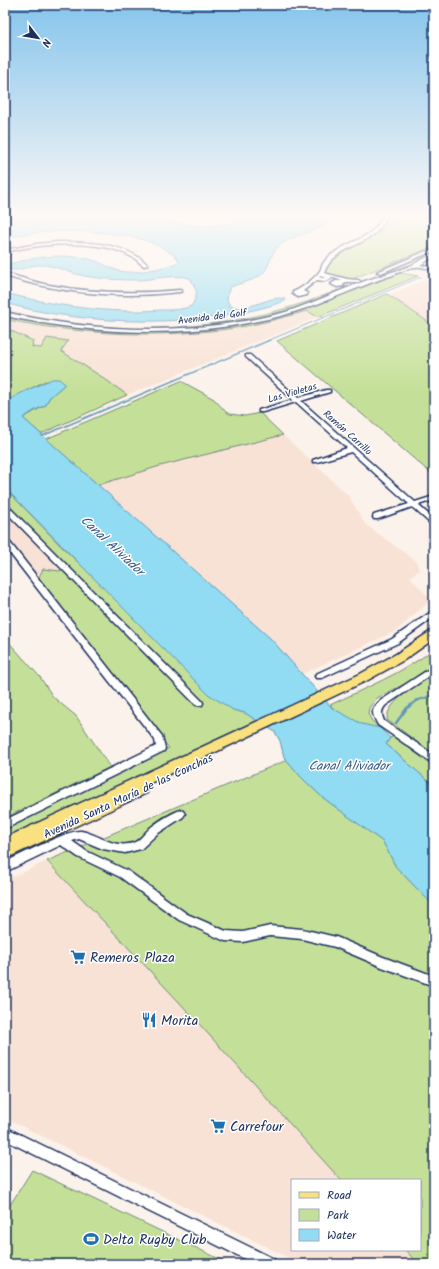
<svg xmlns="http://www.w3.org/2000/svg" width="439" height="1269" viewBox="0 0 439 1269" font-family="Kalam,sans-serif">
<style>
.built{fill:#f8e2d5}
.green{fill:#c4e098;stroke:#70887b}
.water{fill:#91dcf2;stroke:#6297b7}
.lines{fill:none;stroke-linecap:round;stroke-linejoin:round}
.stream-far3{stroke:#6297b7;stroke-width:1}
.stream-far2{stroke:#6297b7;stroke-width:1.5}
.stream-far1{stroke:#6297b7;stroke-width:2}
.stream{stroke:#6297b7;stroke-width:2.5}
.minor-casing{stroke:#1b2f5e;stroke-width:3}
.major-casing{stroke:#1b2f5e;stroke-width:3}
.minor{fill:#fff;fill-rule:evenodd}
.major{fill:#fae180;fill-rule:evenodd}
.labels{text-anchor:middle;stroke-width:3;stroke-linejoin:round;paint-order:stroke}
.far-street-label{font-size:10px;fill:#1b2f5e;stroke:#fff}
.street-label{font-size:12px;fill:#1b2f5e;stroke:#fff}
.water-label{font-size:13px;font-style:italic;fill:#385a83;stroke:#fff}
.near-poi-label{font-size:14px;fill:#1b2f5e;stroke:#fff;text-anchor:start}
</style>
<rect width="100%" height="100%" fill="#fcf2ec"/>
<filter id="ink" filterUnits="userSpaceOnUse"><feTurbulence type="fractalNoise" baseFrequency=".025" numOctaves="2"/><feDisplacementMap in="SourceGraphic" scale="8" xChannelSelector="R" yChannelSelector="G"/><feConvolveMatrix kernelMatrix="1 2 1 2 8 2 1 2 1" color-interpolation-filters="sRGB"/></filter>
<g filter="url(#ink)">
<path class="built" d="M434,276V326L388,295Z
M307,311L318,317L127,395L102,377L61,351L67,341L41,348L31,347L33,342L5,328V322L8,320L63,329L127,332H191L221,330L254,324Z
M283,435L349,496L365,524L416,561L419,570L410,577L431,600L396,631L302,674L271,639L98,485L160,466Z
M5,505L65,565L60,571L43,569L38,579L5,538Z
M47,861L180,1003L341,1180H292V1250H405L418,1264H301L5,1118V881Z"/>
<path class="green" d="M391,214H422L431,221L430,222L434,224V246L347,281L325,273L324,271L332,257L375,233H378C385,229 391,223 391,214Z
M400,273L418,276L318,317L307,311C278,319 250,327 220,330C150,338 77,334 8,320L5,322V316L33,322L93,329L136,331L203,328L282,314Z
M338,290C332,296 303,305 292,309C199,334 98,336 5,313V312C115,338 233,334 338,290Z
M387,294L434,326V476L277,341Z
M5,328L33,341L32,347L41,348L47,338L68,341L61,351L102,377L127,395L41,434L23,418L46,405L49,398L65,384L45,381L5,402Z
M181,381L214,399L226,412L230,414L245,416L260,413L283,435L160,466L98,485L46,439Z
M5,488L60,545L233,710L245,713L259,721L5,837V829L169,748L38,579L43,569L60,571L65,565L5,505Z
M5,638L40,677L53,697L76,716L110,767L5,818Z
M434,649V664L409,682L377,698L372,704L369,708L368,714L372,721L380,728C363,726 341,719 330,705C365,688 403,673 434,649Z
M434,674V755C418,744 403,730 387,720C386,701 420,683 434,674Z
M394,736L434,767V786L386,744L390,738Z
M287,760L301,777L322,797L383,842L396,867L434,906V1264H418L405,1250H420V1180H341L180,1003L47,861Z
M32,1170L230,1264H5V1213Z"/>
<path class="water" d="M5,214H145L173,223L205,226L228,224L243,220L236,214H340C324,231 301,232 283,243C269,251 272,264 263,273C254,282 240,282 229,288L227,300L230,306C249,313 270,294 285,299V301C207,329 83,326 5,303V293C56,306 108,314 161,310C170,310 183,310 191,306C195,303 195,296 197,292L191,279C182,273 150,280 137,280C118,280 98,279 80,275C67,272 54,265 41,265C27,264 21,274 6,268L5,267L6,265C33,257 60,253 88,259C100,261 108,268 119,271C134,275 163,268 177,263L179,260C148,225 47,228 5,238Z
M52,379H59L65,384L49,398L46,405L35,410L23,418L271,639L332,708L362,724L380,728L390,738L386,744L434,786V906L396,867L383,842L322,797L301,777L284,757L280,741L275,732L245,713L233,710L208,694L5,488V402L21,393Z"/>
<g class="lines">
<path class="stream-far3" d="M427,275L431,273
M267,341L421,277"/>
<path class="stream-far2" d="M42,436L270,340"/>
<path class="stream-far1" d="M416,701L434,695"/>
<path class="stream" d="M396,723L407,708L418,700"/>
<g class="minor-casing">
<path id="minor" d="M383,214H387C380,247 335,242 324,273L347,279L358,280L360,281V282H346L343,284L344,286L337,287L331,284L336,281H342L331,277V279L324,281L317,280L303,291L307,293V295L298,297L293,294V292C301,289 315,278 319,272C321,270 321,268 322,266C324,261 329,256 334,253C351,240 377,237 383,214ZM320,276L326,278H322L319,277Z
M429,214H434V218Z
M58,242C88,242 125,242 148,265L144,266C140,263 136,259 132,257C99,238 40,244 5,252V250L37,244Z
M429,250L433,251L381,273L377,272Z
M434,254V257L420,265L431,267V269C426,269 421,266 416,267C409,267 400,272 393,275C359,286 327,302 294,312C273,319 252,322 231,326C155,337 80,332 5,316V312C96,333 191,336 282,313C306,306 329,295 352,286C371,278 391,273 410,266C418,262 426,257 434,254Z
M5,273C20,277 34,282 49,285C93,293 136,294 180,290L182,291L180,292C119,299 64,294 5,276Z
M246,355H250L298,398L326,390H330V392L301,401L415,502L434,496V500L418,505L434,519V525H432L412,507L378,519H374L373,517L374,515L409,504L351,452L317,462H313V460L347,448L296,402L263,412H259V410L293,400L246,357Z
M5,505H7L202,701L203,703L202,705H196L5,511Z
M5,540H8L162,736L165,748L164,751L5,829V820L156,746L155,740L5,547Z
M434,610V617L398,643L322,678H316L315,676L316,674L392,639Z
M434,666V673L386,705C381,710 381,714 384,721L434,755V764L378,725C372,714 370,710 380,701Z
M180,810L183,811L185,814L183,817L157,834L141,849L125,853L103,849L79,839L72,841L86,851L128,871L187,914L226,931L243,932L270,926L302,929L336,937L383,957L434,976V986L382,967L335,947L302,939L270,936L243,942L225,941L179,920L120,877L78,857L61,845L5,872V862C19,856 69,829 81,831C99,834 113,849 133,843C139,841 144,834 149,829C157,822 170,814 180,810Z
M5,1127L274,1259L276,1264H255L5,1140Z"/>
</g>
<g class="major-casing">
<path id="major" d="M434,629V639L404,660L368,680L146,785L148,789L147,793L5,859V838L360,674L396,654Z"/>
</g>
<use href="#minor" class="minor"/>
<use href="#major" class="major"/>
</g>
</g>
<linearGradient id="sky" x2="0" y2="1"><stop stop-color="#85c4ec"/><stop offset="0.55" stop-color="#fef9f6"/><stop offset="1" stop-color="#fef9f6" stop-opacity="0"/></linearGradient>
<rect width="439" height="392" fill="url(#sky)"/>
<defs>
<g id="supermarket-bare" transform="scale(1.2)"><path d="M-6-5.5h2.5l.6 2H6L4.5 2H-2.5L-4.4-4H-6ZM-1.5 3.2a1.3 1.3 0 1 0 .1 0ZM3 3.2a1.3 1.3 0 1 0 .1 0Z" fill="#1f6fb2" stroke="#fff" stroke-width="2.5" paint-order="stroke"/></g>
<g id="restaurant-bare" transform="scale(1.2)"><path d="M-5-6h1v4h1v-4h1v4h1v-4h1v5L-1.5 .5V6h-2V.5L-5-1ZM5-6V6H3V1.5H1.5Q1.5-4 5-6Z" fill="#1f6fb2" stroke="#fff" stroke-width="2.5" paint-order="stroke"/></g>
<g id="stadium-bare" transform="scale(1.2)"><path d="M0-5a6.5 5 0 1 0 0 10a6.5 5 0 1 0 0-10ZM-3.5-1.8h7v3.6h-7Z" fill="#1f6fb2" stroke="#fff" stroke-width="2.5" paint-order="stroke"/></g>
</defs>
<g fill-rule="evenodd">
<use href="#supermarket-bare" x="78" y="957"/>
<use href="#restaurant-bare" x="149" y="1020"/>
<use href="#supermarket-bare" x="218" y="1126"/>
<use href="#stadium-bare" x="91" y="1239"/>
</g>
<g class="labels">
<g class="far-street-label">
<text transform="translate(212 316) rotate(-7)" y="4">Avenida del Golf</text>
<text transform="translate(292 392) rotate(-16)" y="4">Las Violetas</text>
<text transform="translate(348 432) rotate(42)" y="4">Ramón Carrillo</text>
</g>
<g class="street-label">
<text transform="translate(128 796) rotate(-25)" y="4">Avenida Santa María de las Conchas</text>
</g>
<g class="water-label">
<text transform="translate(113 545) rotate(43)" y="5">Canal Aliviador</text>
<text x="349" y="770">Canal Aliviador</text>
</g>
<g class="near-poi-label">
<text x="90" y="962">Remeros Plaza</text>
<text x="161" y="1025">Morita</text>
<text x="230" y="1131">Carrefour</text>
<text x="103" y="1244">Delta Rugby Club</text>
</g>
</g>
<rect width="439" height="1269" fill="none" stroke="#fff" stroke-width="20"/>
<rect x="10" y="10" width="419" height="1249" fill="none" stroke="#1b2f5e" stroke-width="1.5" filter="url(#ink)"/>
<rect x="291" y="1179" width="130" height="72" fill="#ffffff" stroke="#a4acbf"/>
<rect x="299" y="1192" width="20" height="6" fill="#fae180" stroke="#a4acbf"/>
<text x="327" y="1199" font-size="12" fill="#1b2f5e">Road</text>
<rect x="299" y="1209" width="20" height="12" fill="#c4e098" stroke="#a4acbf"/>
<text x="327" y="1219" font-size="12" fill="#1b2f5e">Park</text>
<rect x="299" y="1229" width="20" height="12" fill="#91dcf2" stroke="#a4acbf"/>
<text x="327" y="1239" font-size="12" fill="#1b2f5e">Water</text>
<g transform="translate(38 38) rotate(121)" stroke="#ffffff" stroke-width="3" paint-order="stroke">
<path d="M0-3L7 15L0 10L-7 15Z" fill="#1b2f5e"/>
<text y="-6" font-size="11" font-weight="bold" text-anchor="middle" fill="#1b2f5e">N</text>
</g>
</svg>
